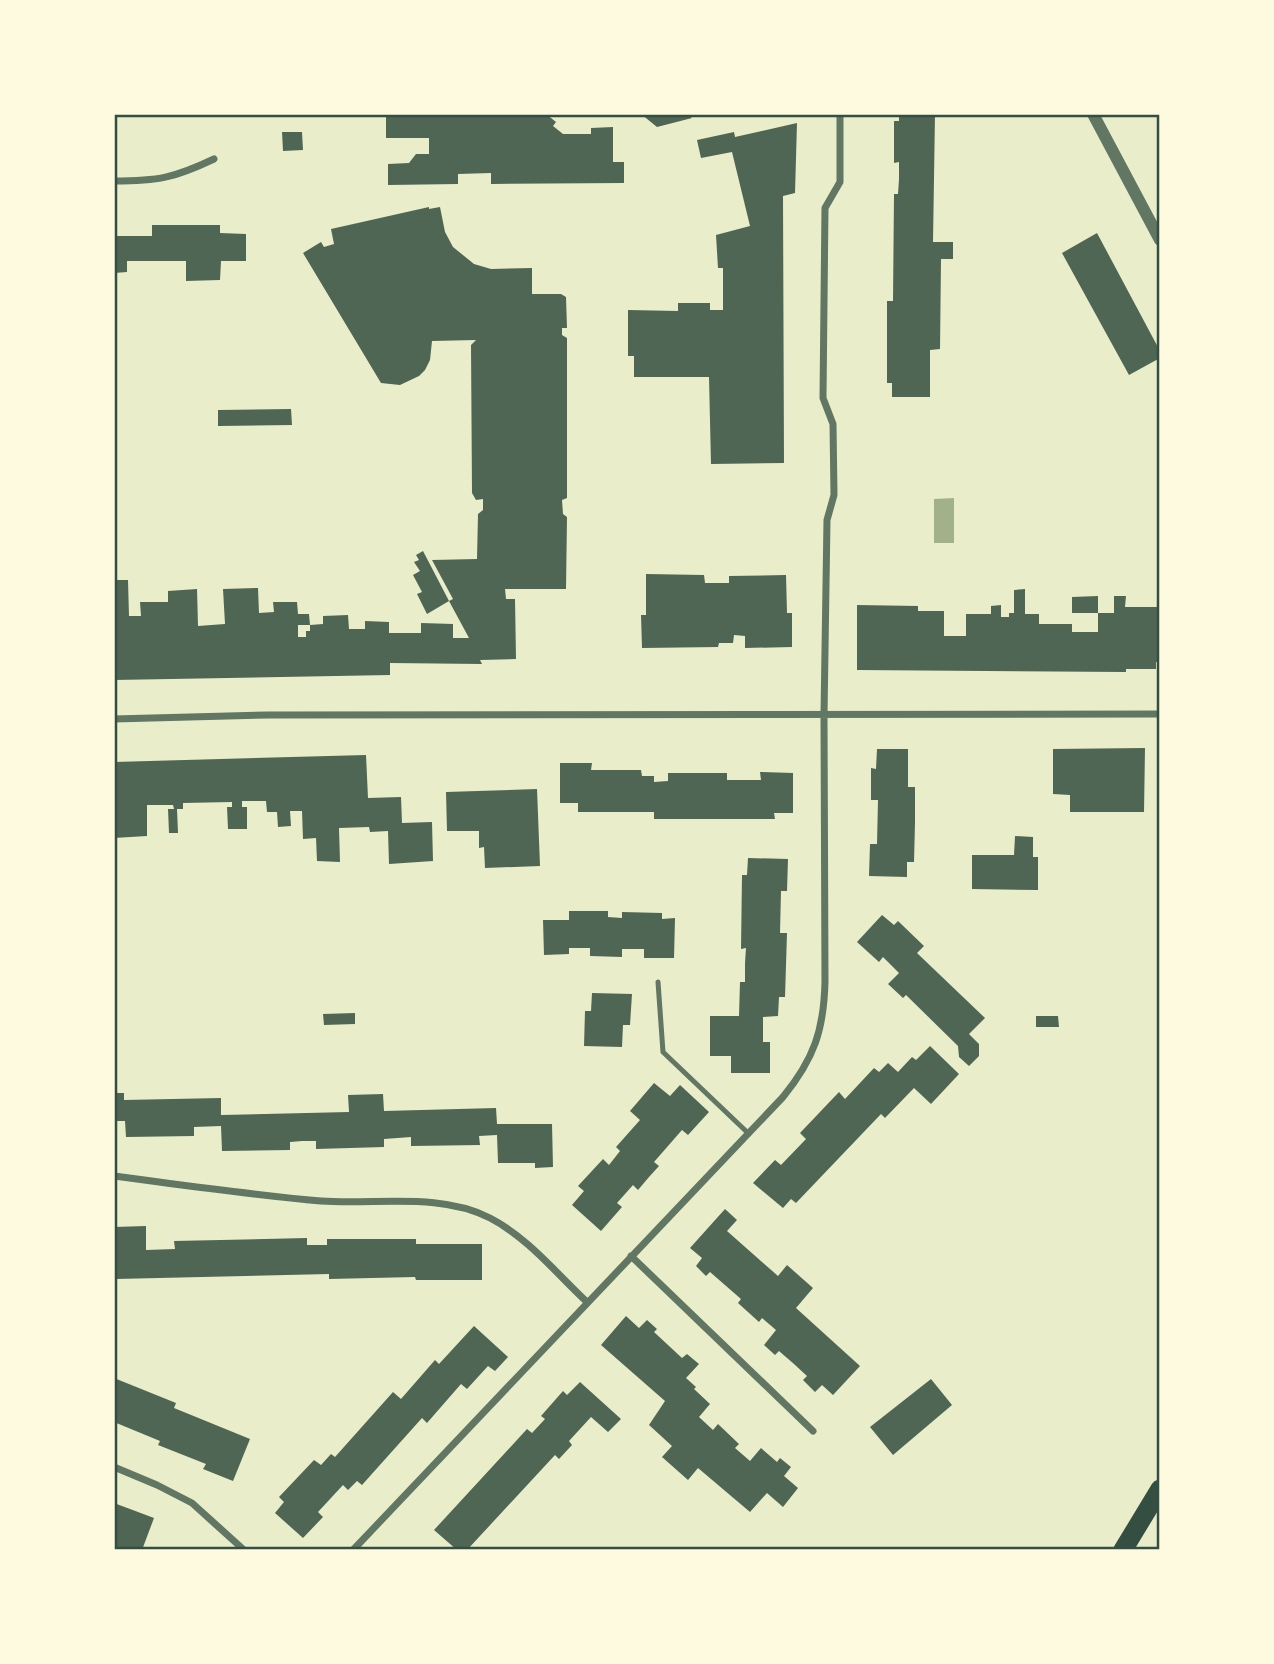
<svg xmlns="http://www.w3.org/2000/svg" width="1274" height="1664" viewBox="0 0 1274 1664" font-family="'Sofia Sans Condensed',sans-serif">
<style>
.water{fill:#a3b18a}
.building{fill:#4f6655}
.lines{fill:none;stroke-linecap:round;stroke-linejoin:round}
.service{stroke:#617663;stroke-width:5}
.minor{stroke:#617663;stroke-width:7}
.tertiary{stroke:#617663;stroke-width:12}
.trunk{stroke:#344e41;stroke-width:19}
.neatline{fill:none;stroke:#344e41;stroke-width:2.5}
</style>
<rect width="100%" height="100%" fill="#e9edc9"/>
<path class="water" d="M954,498V543H934V499Z"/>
<path class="building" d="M386,114H546L556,122L553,126L563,134H591V128L613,127V162H624V183L491,184V173L458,174V184L388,185V164L409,163L416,154H429V138H386Z
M641,114H687L692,118L657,127Z
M899,114H935L933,242H953V259H941L940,349L930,350V397H892V383H887V301H893L894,194H898L899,179V162L894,163V121H899Z
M797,123L795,193L783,196L784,463L711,464L709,377H634V356H628V310L678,311V303H710V310H723V268H718L716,235L750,226L732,152L701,158L697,140L734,132L735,137Z
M282,132H302L303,150L283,151Z
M429,207V209L440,207L445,232L453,247L474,264L491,269L532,268V294H561L566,297L567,328H562V335L567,338V498L562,500L563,514L567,517L566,589H505L506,599H515L516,659L480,660L482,664L390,663V675L114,680V580H128L129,616H141L140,602H168V591L197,589L198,626L225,624L223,589L258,588L259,613L274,612L273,602H297L298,614H309L310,625H298V637H306V631H310V625L323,624V616L348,615L349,629H365V621L389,622V633H421V623L453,624V638H469L449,601L427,614L417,594L422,592L413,575L420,571L414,562L419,560L416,555L423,551L449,601L453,599L432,560L477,559L478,514L483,510V499L476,500L472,493L471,345L476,340L432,341L430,360L425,370L419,376L400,385L381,383L303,253L321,242L324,247L334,244L331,229Z
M152,225H220V233L246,234V261H221L220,280L186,281V261H127V272L114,273V236H152Z
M1097,233L1160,351V358L1129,375L1062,253Z
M291,409L292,425L218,426V410Z
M646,574L704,575L705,583H729V576L786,575L787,613H792V647L745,648V636L734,635L733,643H719L718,647L642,648L641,615H646Z
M1025,589V614H1039V624H1072V632H1098V613H1072V597L1098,596V613H1114V596H1126L1125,607H1160V662H1156V669H1126V672L857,670V605L918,606V611H944V636H966V614H991V606L1001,605V617H1009V613H1014V590Z
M1145,748L1144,812H1070V795L1053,794V749Z
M877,749H908V787H915V823L914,862H907V877L869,876L870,844H877L878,800H871V768L876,769Z
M366,755L368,798L401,797L402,823L432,822L433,861L389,864L388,831L370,832L369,827L339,828L340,862L317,861L316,838L303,839L302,811H290L291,826L278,827L277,812H267L266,801H242V807H247V829H228L227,807H232V802L183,803V809H177L178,833H169L168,809H174L173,805H147V836L114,838V762Z
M560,763H592L591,770H641L642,776H654V782L668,781V773H727V780H761L760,772L793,773V813H774L775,819H654V812H578V803H560Z
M537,789L540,866L485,868L484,847L479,848V831H447L446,792Z
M1015,836L1033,837V857H1038V890L972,889V855H1014Z
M748,858L788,859L787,891H781L780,933H787L785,997H779L778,1016L763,1017V1042H770V1073H731V1056H710V1016H739L740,982H745V963L746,948L741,949L742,875H747Z
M569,911H608V917L622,918V912L662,913V919L675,918L674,958H644V949H622V957L590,956V948H569V954L544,955L543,920H569Z
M882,915L894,925L898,921L924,946L917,953L985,1018L969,1034L979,1044V1056L969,1066L959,1057L958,1046L906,995L903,998L888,984L899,973L883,957L879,962L857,942Z
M592,993L632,994L630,1025H623L622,1047L584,1046L585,1011H591Z
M355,1013V1024L324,1025L323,1014Z
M1036,1016H1058L1059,1027H1036Z
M930,1046L959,1074L931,1104L914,1088L885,1118L881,1114L796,1203L791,1199L783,1208L753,1183L775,1160L781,1165L806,1139L800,1133L839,1092L845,1099L874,1068L879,1072L888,1063L898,1072L912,1057L916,1060Z
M654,1083L670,1096L680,1085L709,1112L688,1135L682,1130L654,1162L659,1166L649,1177L638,1190L633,1185L617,1203L622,1207L601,1231L572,1205L584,1191L578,1186L603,1159L609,1165L620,1151L616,1147L640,1120L630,1111Z
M114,1093H124V1100L221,1098V1115L349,1112L348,1095L383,1094L384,1111L496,1108L497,1124H552L553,1167L535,1168V1163H498L497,1135L479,1136L480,1145L411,1146V1137L384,1139V1147L316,1149V1141H302L290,1142V1150L222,1151L221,1126L194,1127V1136L126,1137L125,1121H114Z
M725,1209L737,1220L727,1231L778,1276L787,1265L813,1288L796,1308L860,1366L833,1395L822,1385L815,1392L803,1380L807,1376L794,1364L779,1351L775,1355L764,1345L776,1330L762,1318L759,1322L738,1303L741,1299L710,1272L706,1276L696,1266L702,1258L690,1248Z
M146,1226V1250L175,1249L174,1241L307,1238V1245H327V1239H416V1244H482V1280H416L415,1277L329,1279V1274L116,1279L114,1227Z
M626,1316L639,1328L647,1320L657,1329L654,1332L682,1358L687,1354L699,1364L686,1378L696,1387L694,1389L710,1404L699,1417L713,1430L718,1424L739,1444L735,1448L750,1461L761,1448L777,1462L780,1458L791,1467L784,1476L798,1488L783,1507L767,1493L750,1512L698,1468L688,1480L662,1457L672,1446L649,1425L665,1401L601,1345Z
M474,1326L508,1357L495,1371L488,1366L467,1389L461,1384L427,1423L422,1418L362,1485L357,1481L348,1490L343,1485L318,1512L323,1517L303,1538L275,1513L284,1502L279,1497L314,1460L321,1465L331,1454L335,1457L393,1392L401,1399L435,1360L439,1364Z
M114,1378L176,1403L174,1408L250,1439L233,1481L203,1469L206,1464L158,1445L160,1441L114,1422Z
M931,1379L952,1405L893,1455L870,1427Z
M580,1382L621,1419L608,1432L591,1417L569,1441L572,1445L559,1459L555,1455L467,1550H457L434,1530L527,1429L532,1433L545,1419L541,1416L563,1391L567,1395Z
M114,1503L154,1518L142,1550H131L121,1547L119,1550H114Z"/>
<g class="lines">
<path class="service" d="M658,982L663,1052L749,1134"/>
<path class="minor" d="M114,181C158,181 174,178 214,159
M114,719L268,715L1160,714
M114,1176C183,1185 252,1195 321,1201C375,1205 441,1192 490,1218C527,1237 557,1274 587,1302
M631,1256L813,1431
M114,1467L157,1485L192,1503L244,1550
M353,1550L783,1097C814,1059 824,1030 825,981L824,715L827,520L834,495L833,424L823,398L825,208L840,182V114"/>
<path class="tertiary" d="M1093,114L1160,240"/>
<path class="trunk" d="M1123,1550L1160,1489"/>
</g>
<rect width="1274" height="1664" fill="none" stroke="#fefae0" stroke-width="231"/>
<rect x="116" y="116" width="1042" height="1432" class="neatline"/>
</svg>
